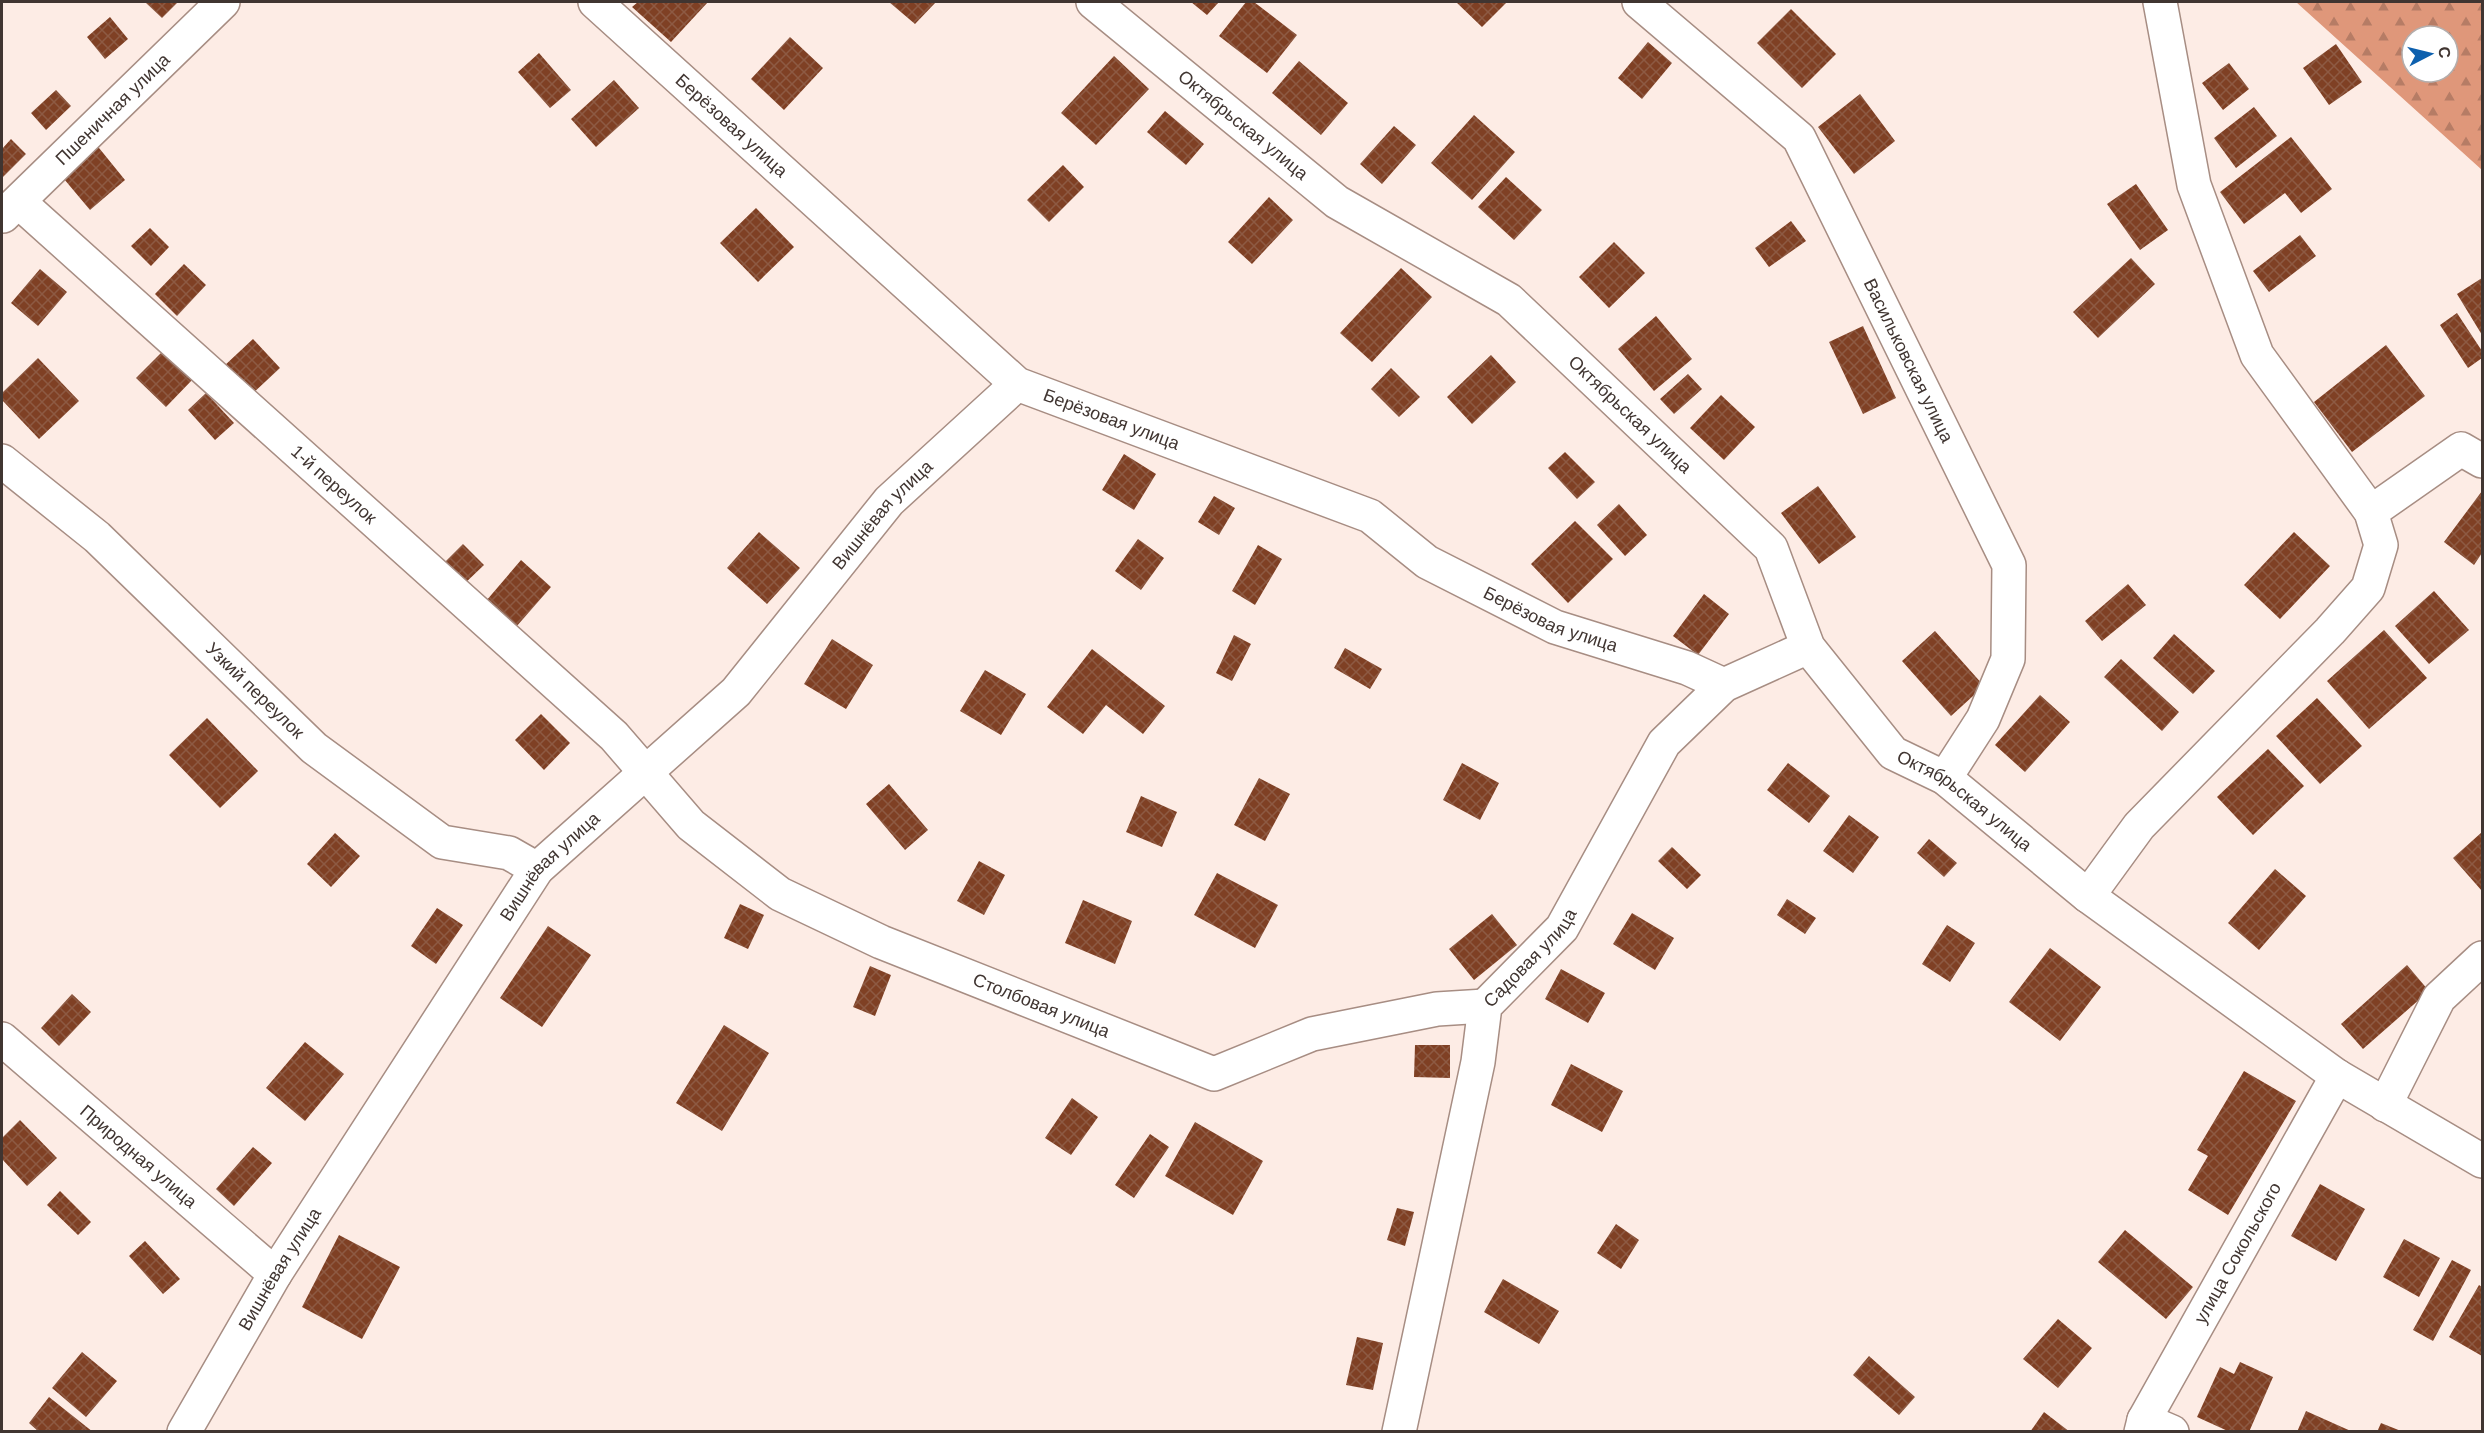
<svg xmlns="http://www.w3.org/2000/svg" width="2484" height="1433" viewBox="0 0 2484 1433" font-family="Arial,sans-serif">
<style>
.forest{fill:url(#forest-firs);fill-rule:evenodd}
.building{fill:url(#building-cross-hatch)}
.lines{fill:none;stroke-linecap:round;stroke-linejoin:round}
.minor-casing{stroke:#a78d83;stroke-width:36}
.minor{stroke:#fff;stroke-width:33}
.labels{text-anchor:middle;stroke-width:6;stroke-linejoin:round;paint-order:stroke}
.street-label{font-size:18px;fill:#403531;stroke:#fff}
</style>
<defs>
<pattern id="forest-firs" width="22" height="20" patternUnits="userSpaceOnUse" patternTransform="scale(1.5)"><rect width="22" height="20" fill="#df977a"/><path d="M5 1l3.5 6h-7zM16 11l3.5 6h-7z" fill="#b67c65"/></pattern>
<pattern id="building-cross-hatch" width="8" height="8" patternUnits="userSpaceOnUse" patternTransform="scale(1.5)"><rect width="8" height="8" fill="#7f4024"/><path d="M0 0l8 8M0 8l8-8" fill="none" stroke="#8d5a43"/></pattern>
</defs>
<rect width="100%" height="100%" fill="#fdece5"/>
<path class="forest" d="M2296,2H2482V170ZM2412,36H2448V72H2412Z"/>
<path class="building" d="M145,2H178L162,18Z
M638,2H708L671,42L632,7Z
M889,2H936L915,24Z
M1191,2H1219L1207,15Z
M1246,2H1254L1297,35L1267,73L1219,36Z
M1456,2H1507L1482,27Z
M1791,9L1836,54L1802,88L1757,43Z
M110,17L128,39L105,59L87,37Z
M790,37L823,68L784,110L751,79Z
M1648,42L1672,63L1642,99L1618,78Z
M2336,44L2362,82L2329,105L2303,68Z
M539,53L571,90L550,108L518,72Z
M1114,56L1149,89L1096,145L1061,113Z
M1299,61L1348,103L1321,135L1272,93Z
M2229,63L2249,89L2223,110L2202,83Z
M614,80L639,108L596,147L571,119Z
M56,90L71,106L46,130L31,113Z
M1860,94L1895,141L1854,174L1818,127Z
M2254,107L2277,136L2236,168L2214,138Z
M1165,111L1204,144L1186,165L1147,132Z
M1474,115L1515,152L1472,200L1431,163Z
M1394,126L1416,145L1382,184L1360,164Z
M2291,137L2332,189L2301,213L2285,193L2244,224L2220,192Z
M11,139L26,154L2,178V149Z
M95,143L125,180L90,210L59,173Z
M1063,165L1084,187L1049,222L1027,200Z
M1506,177L1542,210L1514,240L1478,207Z
M2136,184L2168,230L2140,250L2107,204Z
M1269,197L1293,220L1252,264L1228,242Z
M756,208L794,247L758,282L720,243Z
M1791,221L1806,241L1769,267L1755,248Z
M150,228L169,247L151,266L131,246Z
M2300,235L2316,256L2269,292L2253,271Z
M1614,242L1645,273L1609,308L1579,277Z
M2131,258L2155,284L2098,338L2073,312Z
M184,264L206,285L177,316L155,294Z
M1401,268L1432,297L1372,362L1340,333Z
M40,269L67,292L38,326L11,303Z
M2482,278V335L2457,294Z
M2457,313L2482,351V358L2468,368L2440,325Z
M1656,316L1692,359L1654,391L1618,349Z
M1863,326L1896,398L1863,414L1829,342Z
M253,339L280,368L250,396L223,367Z
M2386,345L2425,396L2352,452L2314,402Z
M165,349L194,378L166,407L136,378Z
M1491,355L1516,382L1472,424L1447,397Z
M38,358L79,401L39,439L2,400V393Z
M1391,368L1420,397L1399,417L1371,389Z
M1688,374L1702,389L1674,414L1660,399Z
M206,393L234,423L215,440L188,410Z
M1721,395L1755,427L1724,460L1690,428Z
M1565,452L1595,482L1577,499L1548,468Z
M1124,454L1156,474L1134,510L1102,490Z
M1818,486L1856,537L1819,564L1781,513Z
M2482,491V553L2474,565L2444,542Z
M1214,496L1235,508L1219,535L1198,522Z
M1619,504L1647,535L1625,556L1597,525Z
M1575,521L1613,559L1568,603L1531,564Z
M759,532L800,568L767,604L727,568Z
M2294,532L2330,566L2280,619L2244,585Z
M1138,539L1164,558L1141,590L1115,571Z
M463,544L484,565L461,587L441,566Z
M1258,545L1282,559L1255,605L1232,591Z
M521,560L551,587L516,627L486,601Z
M2128,584L2146,605L2102,641L2085,621Z
M2434,591L2469,630L2429,664L2395,626Z
M1704,594L1729,614L1698,655L1673,636Z
M2384,630L2427,678L2369,729L2327,681Z
M1935,631L1984,686L1951,716L1902,661Z
M2174,634L2215,671L2193,694L2153,658Z
M1234,635L1251,644L1232,681L1216,673Z
M832,639L873,665L846,709L804,684Z
M1345,648L1382,669L1370,689L1334,668Z
M1092,649L1165,706L1143,734L1106,705L1083,734L1047,707Z
M2121,659L2179,712L2162,731L2104,677Z
M985,670L1026,694L1001,735L960,711Z
M2040,695L2070,722L2025,772L1995,745Z
M2317,698L2362,746L2320,784L2276,736Z
M541,714L570,743L544,770L515,740Z
M207,718L258,771L220,808L169,755Z
M2268,749L2304,786L2253,835L2217,797Z
M1462,763L1499,783L1480,820L1443,800Z
M1788,763L1830,796L1809,823L1767,790Z
M1259,778L1290,794L1265,841L1234,825Z
M889,784L928,830L905,850L866,804Z
M1141,796L1177,812L1162,847L1126,832Z
M1849,815L1879,837L1853,873L1823,851Z
M2482,832V891L2453,858Z
M335,833L360,856L331,887L307,864Z
M1929,839L1957,863L1944,877L1917,853Z
M1672,847L1701,875L1687,889L1658,861Z
M979,861L1005,875L984,915L957,901Z
M2275,869L2306,896L2259,950L2228,923Z
M1217,873L1278,905L1255,948L1194,915Z
M1787,899L1816,918L1805,934L1777,915Z
M1083,900L1132,921L1115,964L1065,943Z
M740,904L764,915L748,949L724,938Z
M437,908L463,925L436,964L411,946Z
M1632,913L1674,938L1655,970L1613,944Z
M1492,914L1517,945L1474,980L1449,949Z
M1947,925L1975,943L1950,982L1922,964Z
M548,926L591,955L542,1027L500,998Z
M2050,948L2101,987L2060,1041L2009,1002Z
M2407,965L2429,991L2363,1049L2341,1024Z
M870,966L891,975L875,1016L853,1007Z
M1561,969L1605,993L1588,1023L1545,999Z
M72,994L91,1012L59,1046L41,1028Z
M724,1025L769,1053L722,1131L676,1103Z
M305,1042L344,1074L305,1121L266,1088Z
M1415,1045H1450V1078L1414,1077Z
M1571,1064L1623,1091L1602,1132L1551,1105Z
M2244,1071L2296,1101L2228,1215L2188,1190L2208,1156L2197,1150Z
M1072,1098L1098,1117L1071,1155L1045,1138Z
M20,1120L57,1158L27,1186L2,1159V1138Z
M1195,1122L1263,1161L1233,1215L1165,1176Z
M1150,1134L1169,1147L1134,1198L1115,1185Z
M253,1147L272,1163L234,1206L216,1189Z
M2320,1184L2365,1209L2336,1261L2291,1236Z
M60,1191L91,1222L78,1235L47,1205Z
M1397,1208L1414,1212L1405,1246L1387,1240Z
M1616,1224L1639,1240L1621,1269L1597,1253Z
M2125,1230L2193,1287L2166,1319L2098,1262Z
M339,1235L400,1267L362,1339L302,1307Z
M2404,1239L2440,1258L2419,1297L2383,1277Z
M145,1241L180,1279L163,1294L129,1256Z
M2452,1260L2471,1270L2433,1341L2413,1330Z
M1503,1279L1559,1311L1539,1344L1484,1312Z
M2479,1285L2482,1287V1356L2449,1337Z
M2058,1319L2092,1348L2058,1388L2023,1359Z
M1357,1337L1383,1343L1373,1390L1346,1385Z
M82,1352L117,1381L86,1417L52,1388Z
M1869,1356L1915,1397L1899,1415L1853,1375Z
M2240,1362L2273,1377L2249,1432H2230L2197,1417L2220,1367L2234,1374Z
M49,1397L93,1432H39L29,1423Z
M2306,1411L2353,1432H2297Z
M2044,1412L2070,1432H2030Z
M2381,1423L2401,1431L2400,1432H2377Z"/>
<g class="lines">
<g class="minor-casing">
<g id="minor">
<path id="s1" d="M595,2L1017,384L1370,516L1427,562L1555,627L1687,668L1724,685"/>
<path id="s2" d="M1093,2L1337,202L1509,300L1771,548L1808,647L1893,753L1945,778L2088,896L2337,1076L2482,1161"/>
<path id="s3" d="M1639,2L1799,138L2009,565L2008,659L1983,719L1945,778"/>
<path id="s4" d="M19,202L614,736L691,825L780,894L881,942L1214,1074L1312,1034L1437,1009L1485,1006"/>
<path id="s5" d="M3,216L223,2"/>
<path id="s6" d="M2,461L97,537L314,748L442,842L509,853L537,869"/>
<path d="M2371,512L2461,449L2482,461"/>
<path d="M2088,896L2139,826L2330,631L2368,588L2381,545L2371,512L2257,355L2194,185L2160,2"/>
<path id="s7" d="M2,1039L275,1274"/>
<path d="M2385,1105L2439,998L2482,958"/>
<path d="M2144,1420L2172,1432"/>
<path id="s8" d="M184,1432L275,1274L537,869L736,692L889,501L1017,384"/>
<path id="s9" d="M1399,1432L1478,1062L1485,1006L1562,928L1664,743L1724,685L1808,647"/>
<path id="s10" d="M2141,1432L2144,1420L2337,1076"/>
</g>
</g>
<use href="#minor" class="minor"/>
</g>
<g class="labels">
<g class="street-label">
<text dy="6" stroke="none"><textPath href="#s5" startOffset="153">Пшеничная улица</textPath></text>
<text dy="6" stroke="none"><textPath href="#s2" startOffset="194">Октябрьская улица</textPath></text>
<text dy="6" stroke="none"><textPath href="#s1" startOffset="184">Берёзовая улица</textPath></text>
<text dy="6" stroke="none"><textPath href="#s3" startOffset="458">Васильковская улица</textPath></text>
<text dy="6" stroke="none"><textPath href="#s2" startOffset="680">Октябрьская улица</textPath></text>
<text dy="6" stroke="none"><textPath href="#s1" startOffset="670">Берёзовая улица</textPath></text>
<text dy="6" stroke="none"><textPath href="#s4" startOffset="423">1-й переулок</textPath></text>
<text dy="6" stroke="none"><textPath href="#s8" startOffset="1161">Вишнёвая улица</textPath></text>
<text dy="6" stroke="none"><textPath href="#s1" startOffset="1156">Берёзовая улица</textPath></text>
<text dy="6" stroke="none"><textPath href="#s6" startOffset="342">Узкий переулок</textPath></text>
<text dy="6" stroke="none"><textPath href="#s2" startOffset="1202">Октябрьская улица</textPath></text>
<text dy="6" stroke="none"><textPath href="#s8" startOffset="675">Вишнёвая улица</textPath></text>
<text dy="6" stroke="none"><textPath href="#s9" startOffset="501">Садовая улица</textPath></text>
<text dy="6" stroke="none"><textPath href="#s4" startOffset="1314">Столбовая улица</textPath></text>
<text dy="6" stroke="none"><textPath href="#s7" startOffset="180">Природная улица</textPath></text>
<text dy="6" stroke="none"><textPath href="#s10" startOffset="204">улица Сокольского</textPath></text>
<text dy="6" stroke="none"><textPath href="#s8" startOffset="189">Вишнёвая улица</textPath></text>
</g>
</g>
<rect width="2484" height="1433" fill="none" stroke="#403531" stroke-width="6"/>
<g transform="translate(2430 54) rotate(83)"><circle r="28" fill="#ffffff" stroke="#b3aead" stroke-width="1.5"/>
<path d="M0-4.5L10 22L0 15L-10 22Z" fill="#0d60ae"/>
<text y="-9" font-size="16" font-weight="bold" text-anchor="middle" fill="#403531">С</text>
</g>
</svg>
